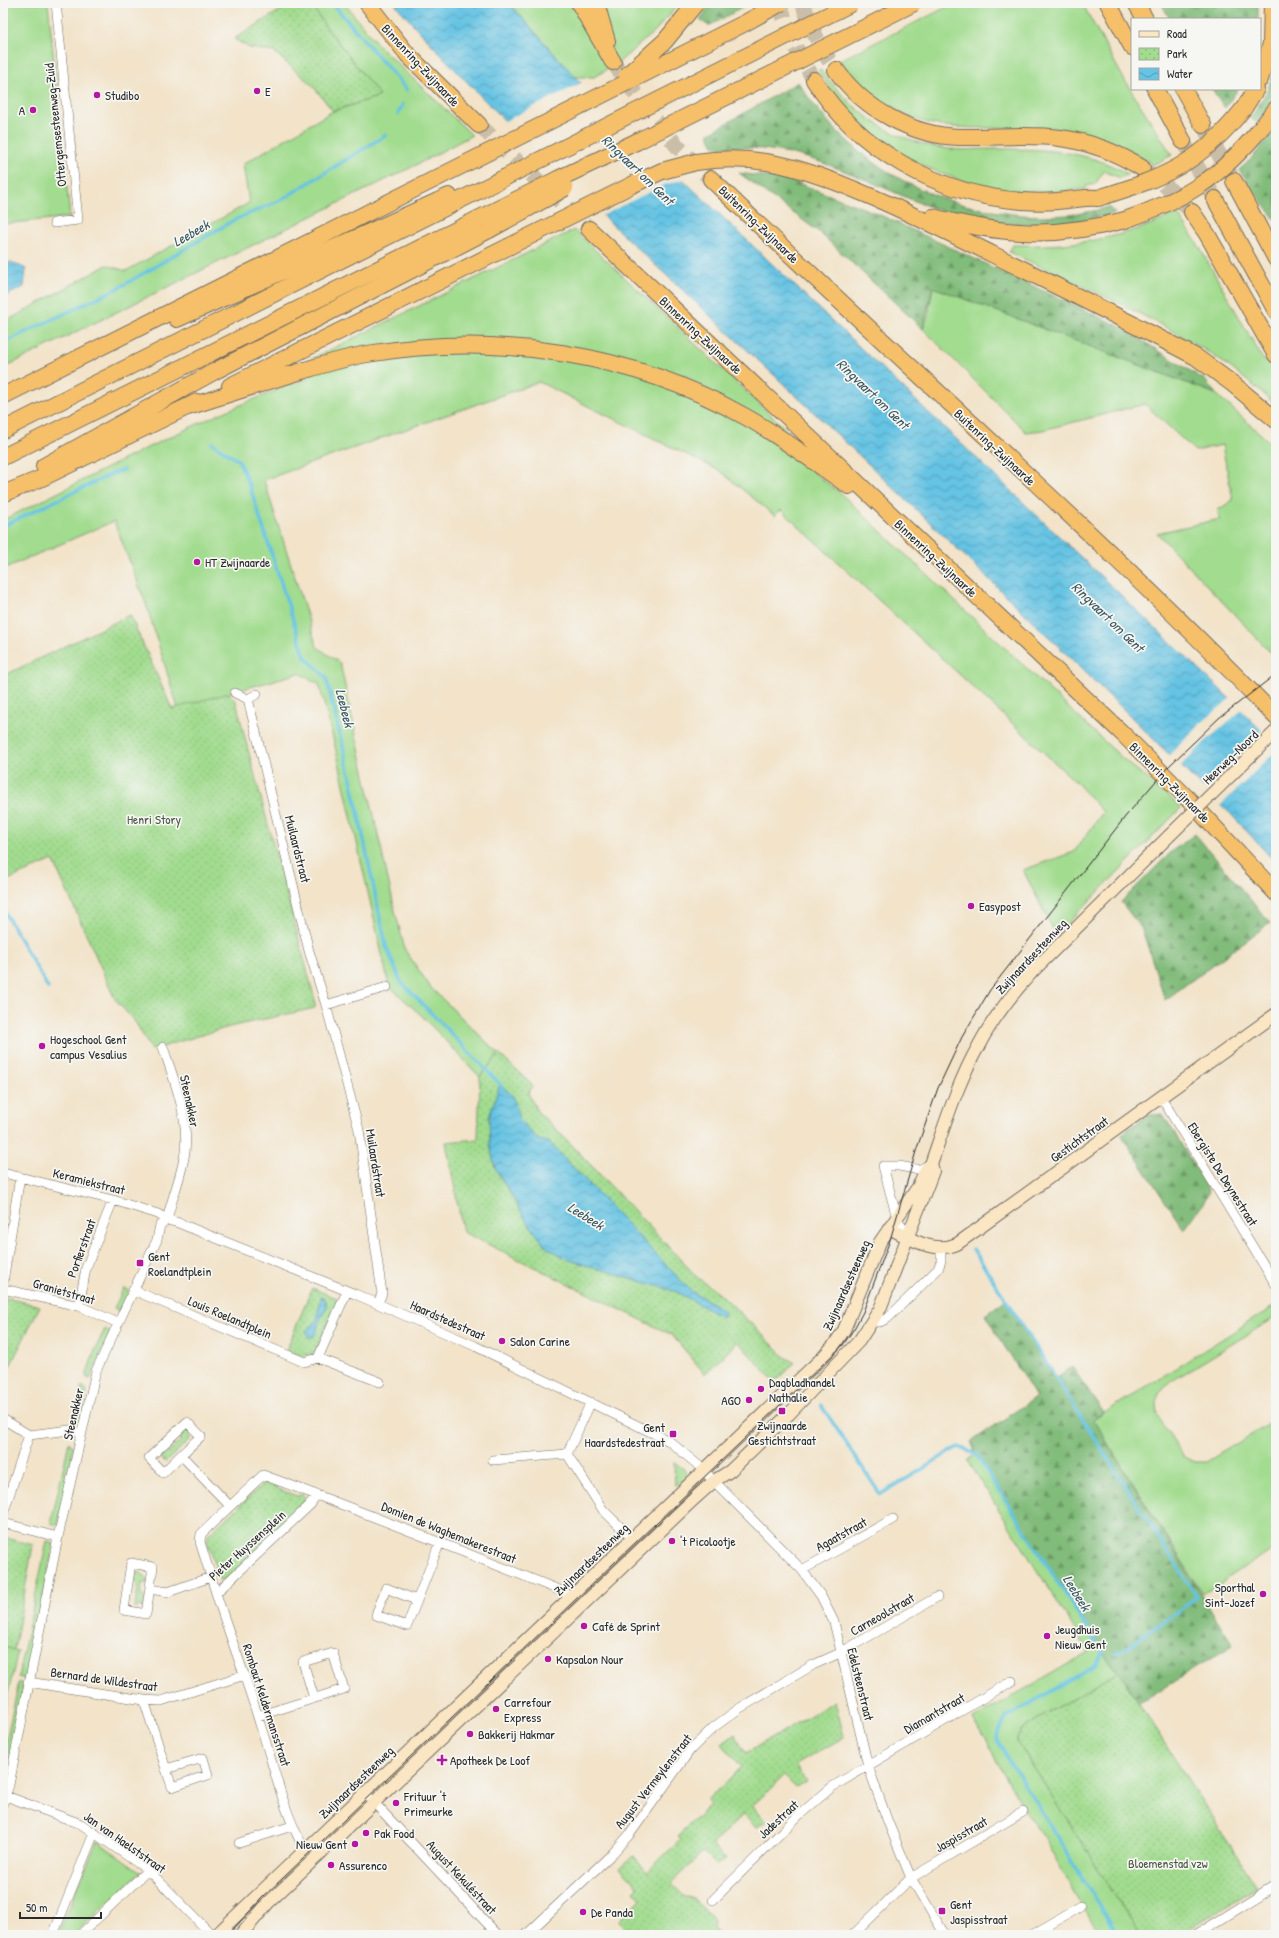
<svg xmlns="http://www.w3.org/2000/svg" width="1279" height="1938" viewBox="0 0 1279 1938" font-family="'Patrick Hand',sans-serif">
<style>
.green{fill:#a2dc8f;stroke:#66845d}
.forest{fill:url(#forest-firs);stroke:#567452}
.park{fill:url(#park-dots);stroke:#66845d}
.water{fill:url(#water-waves);stroke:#487787}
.pier{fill:#f2e3c9}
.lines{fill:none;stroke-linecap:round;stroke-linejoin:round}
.stream{stroke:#65c3e3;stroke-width:3.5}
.highway-tunnel{stroke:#cabea9;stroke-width:16;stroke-dasharray:16 8;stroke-linecap:butt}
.street-casing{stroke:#716b62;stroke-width:10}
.secondary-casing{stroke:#716b62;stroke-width:14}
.highway-casing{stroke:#716b62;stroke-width:18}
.street{stroke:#fff;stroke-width:9}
.secondary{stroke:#fbe6c4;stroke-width:12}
.highway{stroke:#f6c06b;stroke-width:16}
.tram{stroke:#2b2b2b;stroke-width:1}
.secondary-bridge-casing{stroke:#716b62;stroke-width:14;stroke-linecap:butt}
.highway-bridge-casing{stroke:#716b62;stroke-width:18;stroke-linecap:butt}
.secondary-bridge{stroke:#fbe6c4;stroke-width:12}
.highway-bridge{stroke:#f6c06b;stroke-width:16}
.poi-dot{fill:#b5179e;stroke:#f6f6f2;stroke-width:1.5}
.labels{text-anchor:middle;stroke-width:3.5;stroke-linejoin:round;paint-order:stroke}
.street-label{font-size:13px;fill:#2b2b2b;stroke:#f6f6f2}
.poi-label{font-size:13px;fill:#2b2b2b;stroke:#f6f6f2;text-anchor:start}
.park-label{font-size:13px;fill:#495744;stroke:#f6f6f2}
.water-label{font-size:14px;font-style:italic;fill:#3c5962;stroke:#f6f6f2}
</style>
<defs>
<pattern id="forest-firs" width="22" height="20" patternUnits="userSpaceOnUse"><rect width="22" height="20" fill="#81bc7a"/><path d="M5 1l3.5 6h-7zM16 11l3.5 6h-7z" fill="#6a9964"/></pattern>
<pattern id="park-dots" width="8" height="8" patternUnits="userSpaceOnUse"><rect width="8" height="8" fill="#a2dc8f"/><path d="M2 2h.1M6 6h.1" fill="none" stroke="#8cbd7c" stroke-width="1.8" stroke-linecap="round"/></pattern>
<pattern id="water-waves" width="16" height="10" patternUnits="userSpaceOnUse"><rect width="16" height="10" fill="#65c3e3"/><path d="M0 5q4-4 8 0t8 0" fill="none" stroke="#539fb8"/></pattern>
</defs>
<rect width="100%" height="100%" fill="#f6f6f2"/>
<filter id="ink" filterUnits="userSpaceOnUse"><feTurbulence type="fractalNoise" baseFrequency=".025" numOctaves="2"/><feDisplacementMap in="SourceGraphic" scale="8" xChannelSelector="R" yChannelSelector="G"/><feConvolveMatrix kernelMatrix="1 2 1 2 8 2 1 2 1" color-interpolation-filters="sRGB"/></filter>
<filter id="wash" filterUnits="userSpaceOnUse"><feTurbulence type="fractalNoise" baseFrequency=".012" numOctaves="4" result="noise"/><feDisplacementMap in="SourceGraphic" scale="16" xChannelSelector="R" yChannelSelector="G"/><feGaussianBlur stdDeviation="0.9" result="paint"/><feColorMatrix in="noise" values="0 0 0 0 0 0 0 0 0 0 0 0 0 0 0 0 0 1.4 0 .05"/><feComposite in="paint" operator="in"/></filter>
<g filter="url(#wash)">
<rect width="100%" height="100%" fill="#f2e3c9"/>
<path class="green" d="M3,3H48L70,217L3,224Z
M310,3H344L380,47L472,135L418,164L3,368V323L107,265L126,271L249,203L243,164L333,111L380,96L326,27Z
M509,3H680L655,31L618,63L594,77H575Z
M955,3H1082L1125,81L1172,155L1153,165C1129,149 1104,135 1075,131C1035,124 995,130 954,127C907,124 867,97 840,60Z
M821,70C853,112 889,139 942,148C958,151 975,149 990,149C1039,149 1085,149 1128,174L1120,178L1104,171L1095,184L1086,186V189C991,200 907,176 841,103C833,93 826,82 818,71Z
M1177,213L1197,243L1264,361H1268L1276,375V405C1253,385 1229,365 1203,349C1142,311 1075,283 1009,252L1013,245C1072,247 1124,239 1177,213Z
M574,230L807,449L813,472L839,492L1122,758L1164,792L1181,808L1056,935L1023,870L1074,852L1103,812L1078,784L781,510L775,516L720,471L539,382L264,480L317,647L340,663L395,911L405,950L431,988L499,1054L480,1077L421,1015L389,986L337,754L319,684L299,673L178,708L146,604L114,521L3,569V520C103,471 202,416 307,379V361Z
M933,287L1216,394L1276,448V642L1274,656L1157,533L1220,519L1218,510L1233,500L1222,445L1195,451L1145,404L1043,430L1026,432L923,329L928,316Z
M124,1288L129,1291L119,1311L114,1308Z
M1273,1307L1276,1312V1317L1167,1384L1160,1392L1156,1401L1157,1415L1184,1457L1194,1462H1206L1276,1420V1547L1203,1594L1093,1420Z
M105,1329L110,1332L90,1379L86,1377L94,1352Z
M82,1386L87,1390L80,1422L75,1421Z
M185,1430L190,1431V1439L166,1462L161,1459L159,1454L165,1449L168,1453L181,1440L178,1437Z
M69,1442L73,1447L71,1457L72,1458L58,1525L51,1523Z
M976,1454L1103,1653L1118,1671L1022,1729L1017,1741L1140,1935H1102L1082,1906L1044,1838L1025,1811L973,1719L1089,1652L968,1461Z
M674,1462L685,1470L686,1477L677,1485H675Z
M47,1541L54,1544L25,1679L18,1677Z
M139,1572L147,1578L148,1583H142L141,1596L146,1598L143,1605L135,1609L138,1587L131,1575Z
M3,1646L18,1651L3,1715Z
M19,1682L23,1684L3,1791V1755Z
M97,1841L141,1872L73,1935H58Z"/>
<path class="forest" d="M711,3H751L709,26L700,20Z
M1161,3H1258V19H1170Z
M1276,68V97L1257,123L1251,118L1267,91Z
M798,82C845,156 919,202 1006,213C1040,218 1076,217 1108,207L1115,213C1056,230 991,228 933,208C887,191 844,167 797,155C770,148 742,147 715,147L708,134Z
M1212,89H1238L1225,108Z
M1276,129V221L1239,170L1249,161Z
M739,173L790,180L876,213L1119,326L1205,380L1216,394L933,287L923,329L819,232Z
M1195,834L1270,923L1165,1000L1142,929L1121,902L1172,851Z
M1163,1114L1209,1191L1203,1204L1184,1230L1121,1134L1148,1115Z
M1005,1300L1057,1377L1072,1367L1104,1413L1093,1420L1233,1645L1139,1703L1118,1671L1103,1653L976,1454L971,1442L1036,1397L985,1315Z"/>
<path class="park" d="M281,3H310L326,27L380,96L333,111L312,85L274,52L250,48L234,39L284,8Z
M130,615L172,709L228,693L236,701L246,742L315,1000V1008L229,1027L151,1050L136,1023L115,999L53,860L3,882V676Z
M499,1054L533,1086L528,1093L537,1111L567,1140L697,1277L726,1299L785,1357L795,1363L775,1382L738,1342L705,1374L672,1335L463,1232L446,1142L478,1139L480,1077Z
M312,1288L339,1299L315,1352L304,1356L286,1351Z
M3,1297L40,1306L3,1380Z
M265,1482L275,1483L278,1489L297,1496L302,1494L306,1499L305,1503L226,1579L219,1580L207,1540L209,1534Z
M3,1537L33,1545L14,1650L3,1646Z
M1118,1671L1257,1887L1181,1935H1140L1017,1741L1022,1729Z
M835,1701L844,1737L796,1765L806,1782L796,1788L784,1776L752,1806L766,1821L756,1827L744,1814L712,1844L726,1859L716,1865L703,1852L671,1883L685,1897L693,1898L714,1920L713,1929L718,1935H632L618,1921L641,1899L634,1891L638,1887L620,1868L633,1856L647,1872L680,1840L677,1836L711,1804L707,1800L742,1767L722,1744L735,1734L746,1753Z"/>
<path class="water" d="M394,3H509L575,77L1226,695L1276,745V863L1229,812L1222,807C1091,676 957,548 822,420C677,283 526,152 394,3Z
M11,262L26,269L24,287L3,297V265Z
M500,1084L513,1096L520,1120L538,1140L549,1142L691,1291L716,1305L726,1314L722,1317L677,1292L569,1260L546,1247L526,1220L495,1168L490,1145L489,1117Z
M321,1297L326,1300L327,1307L319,1321L317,1331L314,1336L309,1338L306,1331L314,1324L317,1319Z"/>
<path class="pier" d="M583,82L685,179L666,184L601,216L503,122Z
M1232,697L1243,709L1206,741L1179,768L1168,756L1200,724Z
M1263,729L1276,742V751L1219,807L1201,790Z"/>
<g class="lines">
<path class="stream" d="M332,3L407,90
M398,114L403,104
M3,343L122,286L234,220L281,200L386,135
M212,443L239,461L250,487L305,657L326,677L352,783L386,946L401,982L500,1084L502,1088
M3,526L114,473L124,470
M3,909L48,988
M973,1249L1197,1597L1126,1649L1116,1653
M821,1405L880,1494C907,1480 932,1462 958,1447L976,1454L1103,1653L1096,1665L1007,1717L998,1732L997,1740L1118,1935"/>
</g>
</g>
<g filter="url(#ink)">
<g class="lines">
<path class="highway-tunnel" d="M779,3L793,43L814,80
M803,3C810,27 821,50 836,70
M613,62L646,109L678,147L711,179
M479,125L589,229
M1203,125L1231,176
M1183,141L1215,199
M1145,170L1161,181L1192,212"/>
<g class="street-casing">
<path id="street" d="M54,223L78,220L56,3
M235,693L248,699L309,951L326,1005L359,1130L382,1293L378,1304
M248,699L257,694
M326,1005L387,987
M1161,1097L1276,1285
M3,1173L113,1200L158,1214L167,1220L176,1222L355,1294L475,1346L669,1441L698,1465L802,1570L821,1596L834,1622L868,1766L888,1822L911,1878L945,1935
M908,1238L897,1218L883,1166H899L915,1169H921L930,1164
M3,1282L20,1177
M3,1289L79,1306L118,1323
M133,1290L304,1362L318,1358L347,1291
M79,1306L86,1268L113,1200
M872,1322H880L888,1318L938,1269L941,1261V1248
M318,1358L380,1382
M3,1419L29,1435L70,1430L81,1433
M567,1454L603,1510L633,1539
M181,1455L163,1473L149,1458L187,1422L201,1436L181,1455L230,1506
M493,1460L567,1454L591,1402
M316,1494L311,1504L216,1593L200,1542L201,1534L263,1475C364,1512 464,1552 564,1592L571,1598
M3,1514L29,1435
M3,1523L58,1537
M131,1563L153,1567L146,1614L124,1610Z
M802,1570L893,1519
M150,1589L168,1592L211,1577
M216,1593C230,1637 247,1680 260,1724C274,1766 283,1812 305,1850
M416,1600L386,1588L376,1615L407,1626L440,1542
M28,1682L144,1700L161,1701L245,1675
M144,1700L166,1769L203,1758L208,1775L172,1787L166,1769
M258,1716L344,1689L333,1653L303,1662L314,1698
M365,1793L498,1935
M6,1796L81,1824L148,1870L212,1935
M3,1803L9,1785L58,1537L96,1371L157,1240L160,1225L167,1220C172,1197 182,1175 185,1152C189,1117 174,1080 163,1047
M239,1843L292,1826
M713,1900L798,1816L832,1787L1012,1681
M53,1935L94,1833
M80,1935L148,1870
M526,1935L613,1853L630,1834L691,1749L714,1727L740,1708L813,1665L840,1653L937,1597
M853,1935L911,1878L1023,1812
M1032,1935L1080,1907
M1196,1935L1276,1885"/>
</g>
<g class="secondary-casing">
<path id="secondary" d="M889,1228C911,1239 933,1254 957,1244L1276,1014
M216,1935L823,1357L834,1345L844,1330L880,1242L918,1187L926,1169L931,1164C945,1124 958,1082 979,1045C993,1018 1012,994 1033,971L1169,836
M241,1935L268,1903L694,1499L714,1481L730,1471L788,1415L859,1341L880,1309L933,1171L932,1167"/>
</g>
<g class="highway-casing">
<path id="highway" d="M367,3L408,55L479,125
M579,3L613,62
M596,3L607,41
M1108,3L1132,47
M1136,3L1145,19
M836,70C864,109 912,136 960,137C994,138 1027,133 1060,138C1091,142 1116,152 1142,168
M1260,79L1271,44L1272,3
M814,80C858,150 939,195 1022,201C1037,202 1052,202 1067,200C1078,199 1087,197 1098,198
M1155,89L1183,141
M1183,89L1203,125
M1244,108L1256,89
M1262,127L1276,109
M696,162C759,152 809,170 865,194C909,212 951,234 994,255C1061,288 1129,322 1196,357L1233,384L1276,420
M558,179L638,141
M711,179C898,360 1095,530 1276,717
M1234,181L1276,259
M1215,199L1276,311
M1192,212L1207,234L1276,355
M933,217C1002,235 1055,239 1125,220
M589,229L1123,734L1186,797L1276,893
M177,319L449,196
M230,386L508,247
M3,396L435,179
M188,407C219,397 251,387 282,377C310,369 338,359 367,354C497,332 632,353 746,417C782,437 815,463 849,486
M3,430L504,178
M3,457L478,219
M44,466L217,370L489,230
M3,494L42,478L197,402"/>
</g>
<use href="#street" class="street"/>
<use href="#secondary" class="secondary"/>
<use href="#highway" class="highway"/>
<path class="tram" d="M228,1935L262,1898L843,1345L855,1327L863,1312L890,1240L917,1148L938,1088L962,1037L990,990L1125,817L1168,767L1219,718L1276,674"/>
<g class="secondary-bridge-casing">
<path id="secondary-bridge" d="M1169,836L1276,731"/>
</g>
<g class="highway-bridge-casing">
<path id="highway-bridge" d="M627,75L665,41L696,3
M638,141L914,3
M504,178L852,3
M435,179L745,23L781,3
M1098,198C1163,178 1200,164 1244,108
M478,219L558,179
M1125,220C1187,198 1219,179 1262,127
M489,230L565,188
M508,247L634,184L662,171L696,162"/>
</g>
<use href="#secondary-bridge" class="secondary-bridge"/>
<use href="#highway-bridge" class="highway-bridge"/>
</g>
</g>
<g class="poi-dot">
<circle cx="257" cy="91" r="4"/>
<circle cx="97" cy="95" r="4"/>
<circle cx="33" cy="110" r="4"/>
<circle cx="197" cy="562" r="4"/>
<circle cx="971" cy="906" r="4"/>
<circle cx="42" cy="1046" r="4"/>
<rect x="136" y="1259" width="8" height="8" rx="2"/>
<circle cx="502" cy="1341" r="4"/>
<circle cx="761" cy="1389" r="4"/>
<circle cx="749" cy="1400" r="4"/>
<rect x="778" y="1407" width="8" height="8" rx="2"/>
<rect x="669" y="1430" width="8" height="8" rx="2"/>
<circle cx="672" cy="1541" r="4"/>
<circle cx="1263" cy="1594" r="4"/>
<circle cx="584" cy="1626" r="4"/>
<circle cx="1047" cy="1636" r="4"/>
<circle cx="548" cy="1659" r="4"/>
<circle cx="496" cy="1709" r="4"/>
<circle cx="470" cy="1734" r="4"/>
<path d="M440 1754h4v4h4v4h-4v4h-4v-4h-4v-4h4z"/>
<circle cx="396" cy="1803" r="4"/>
<circle cx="366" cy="1833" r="4"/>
<circle cx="355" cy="1844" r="4"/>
<circle cx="331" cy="1865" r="4"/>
<rect x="938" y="1907" width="8" height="8" rx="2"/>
<circle cx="583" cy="1912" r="4"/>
</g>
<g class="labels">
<g class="street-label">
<text transform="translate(421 65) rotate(47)" y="5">Binnenring-Zwijnaarde</text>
<text transform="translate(55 125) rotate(-96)" y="5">Ottergemsesteenweg-Zuid</text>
<text transform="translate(759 224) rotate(44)" y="5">Buitenring-Zwijnaarde</text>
<text transform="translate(701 335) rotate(43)" y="5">Binnenring-Zwijnaarde</text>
<text transform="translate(995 447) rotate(43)" y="5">Buitenring-Zwijnaarde</text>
<text transform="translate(936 558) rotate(43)" y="5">Binnenring-Zwijnaarde</text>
<text transform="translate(1230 757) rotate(-44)" y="5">Heerweg-Noord</text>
<text transform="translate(1170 782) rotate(45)" y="5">Binnenring-Zwijnaarde</text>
<text transform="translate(298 849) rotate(76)" y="5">Muilaardstraat</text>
<text transform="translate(1031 956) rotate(-47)" y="5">Zwijnaardsesteenweg</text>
<text transform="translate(190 1101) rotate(78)" y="5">Steenakker</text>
<text transform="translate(1079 1139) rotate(-36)" y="5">Gestichtstraat</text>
<text transform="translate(376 1163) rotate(81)" y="5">Muilaardstraat</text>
<text transform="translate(1223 1174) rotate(58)" y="5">Ebergiste De Deynestraat</text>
<text transform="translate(89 1181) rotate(14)" y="5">Keramiekstraat</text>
<text transform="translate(81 1248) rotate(-70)" y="5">Porfierstraat</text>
<text transform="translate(846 1285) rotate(-66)" y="5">Zwijnaardsesteenweg</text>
<text transform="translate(64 1291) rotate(16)" y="5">Granietstraat</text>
<text transform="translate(230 1317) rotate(23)" y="5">Louis Roelandtplein</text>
<text transform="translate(448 1320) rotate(24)" y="5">Haardstedestraat</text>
<text transform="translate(73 1414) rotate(-77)" y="5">Steenakker</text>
<text transform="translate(449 1532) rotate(22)" y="5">Domien de Waghemakerestraat</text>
<text transform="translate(841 1534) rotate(-29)" y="5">Agaatstraat</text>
<text transform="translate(247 1545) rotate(-42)" y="5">Pieter Huyssensplein</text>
<text transform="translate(591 1559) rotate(-44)" y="5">Zwijnaardsesteenweg</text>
<text transform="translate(882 1614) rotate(-30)" y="5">Carneoolstraat</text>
<text transform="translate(104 1679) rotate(8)" y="5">Bernard de Wildestraat</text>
<text transform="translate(861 1684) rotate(76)" y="5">Edelsteenstraat</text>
<text transform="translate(267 1705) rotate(72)" y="5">Rombaut Keldermansstraat</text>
<text transform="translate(934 1713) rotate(-30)" y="5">Diamantstraat</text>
<text transform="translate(653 1781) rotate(-52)" y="5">August Vermeylenstraat</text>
<text transform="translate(356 1782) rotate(-44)" y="5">Zwijnaardsesteenweg</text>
<text transform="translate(778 1819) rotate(-43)" y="5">Jadestraat</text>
<text transform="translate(961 1834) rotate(-30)" y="5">Jaspisstraat</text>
<text transform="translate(125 1842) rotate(35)" y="5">Jan van Haelststraat</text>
<text transform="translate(462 1877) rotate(47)" y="5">August Kekuléstraat</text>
</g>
<g class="poi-label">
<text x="265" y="96">E</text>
<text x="105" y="100">Studibo</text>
<text x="25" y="115" text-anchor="end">A</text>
<text x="205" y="567">HT Zwijnaarde</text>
<text x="979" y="911">Easypost</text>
<text x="50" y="1044">Hogeschool Gent<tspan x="50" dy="15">campus Vesalius</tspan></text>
<text x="148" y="1261">Gent<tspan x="148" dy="15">Roelandtplein</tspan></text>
<text x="510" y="1346">Salon Carine</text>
<text x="769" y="1387">Dagbladhandel<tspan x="769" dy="15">Nathalie</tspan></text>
<text x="741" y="1405" text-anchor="end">AGO</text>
<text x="782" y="1430" text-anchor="middle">Zwijnaarde<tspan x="782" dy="15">Gestichtstraat</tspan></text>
<text x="665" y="1432" text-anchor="end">Gent<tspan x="665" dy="15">Haardstedestraat</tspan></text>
<text x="680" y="1546">'t Picolootje</text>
<text x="1255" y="1592" text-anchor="end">Sporthal<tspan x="1255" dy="15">Sint-Jozef</tspan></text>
<text x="592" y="1631">Café de Sprint</text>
<text x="1055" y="1634">Jeugdhuis<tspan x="1055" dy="15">Nieuw Gent</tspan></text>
<text x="556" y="1664">Kapsalon Nour</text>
<text x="504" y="1707">Carrefour<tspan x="504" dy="15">Express</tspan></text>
<text x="478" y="1739">Bakkerij Hakmar</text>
<text x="450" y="1765">Apotheek De Loof</text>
<text x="404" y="1801">Frituur 't<tspan x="404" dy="15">Primeurke</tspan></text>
<text x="374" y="1838">Pak Food</text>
<text x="347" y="1849" text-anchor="end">Nieuw Gent</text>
<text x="339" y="1870">Assurenco</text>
<text x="950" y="1909">Gent<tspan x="950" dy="15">Jaspisstraat</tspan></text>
<text x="591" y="1917">De Panda</text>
</g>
<g class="park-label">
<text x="154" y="824">Henri Story</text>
<text x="1168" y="1868">Bloemenstad vzw</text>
</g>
<g class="water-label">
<text transform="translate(638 170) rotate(44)" y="5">Ringvaart om Gent</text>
<text transform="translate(191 233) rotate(-30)" y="5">Leebeek</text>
<text transform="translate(873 394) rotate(44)" y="5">Ringvaart om Gent</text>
<text transform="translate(1108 617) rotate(44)" y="5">Ringvaart om Gent</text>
<text transform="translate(345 708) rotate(76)" y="5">Leebeek</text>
<text transform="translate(586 1216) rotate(32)" y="5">Leebeek</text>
<text transform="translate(1077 1593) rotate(58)" y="5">Leebeek</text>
</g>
</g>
<rect width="1279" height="1938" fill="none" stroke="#f6f6f2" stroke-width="16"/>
<rect x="1131" y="18" width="130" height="72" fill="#f6f6f2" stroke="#a5a5a2"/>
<rect x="1139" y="31" width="20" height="6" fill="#fbe6c4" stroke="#a5a5a2"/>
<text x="1167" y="38" font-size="12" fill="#2b2b2b">Road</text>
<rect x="1139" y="48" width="20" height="12" fill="url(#park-dots)" stroke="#a5a5a2"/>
<text x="1167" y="58" font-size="12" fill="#2b2b2b">Park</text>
<rect x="1139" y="68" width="20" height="12" fill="url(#water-waves)" stroke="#a5a5a2"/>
<text x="1167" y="78" font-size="12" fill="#2b2b2b">Water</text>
<path d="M20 1912v6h81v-6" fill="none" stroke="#2b2b2b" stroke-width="2"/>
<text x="26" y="1912" font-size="12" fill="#2b2b2b" stroke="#f6f6f2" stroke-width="3" paint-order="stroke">50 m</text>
</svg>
